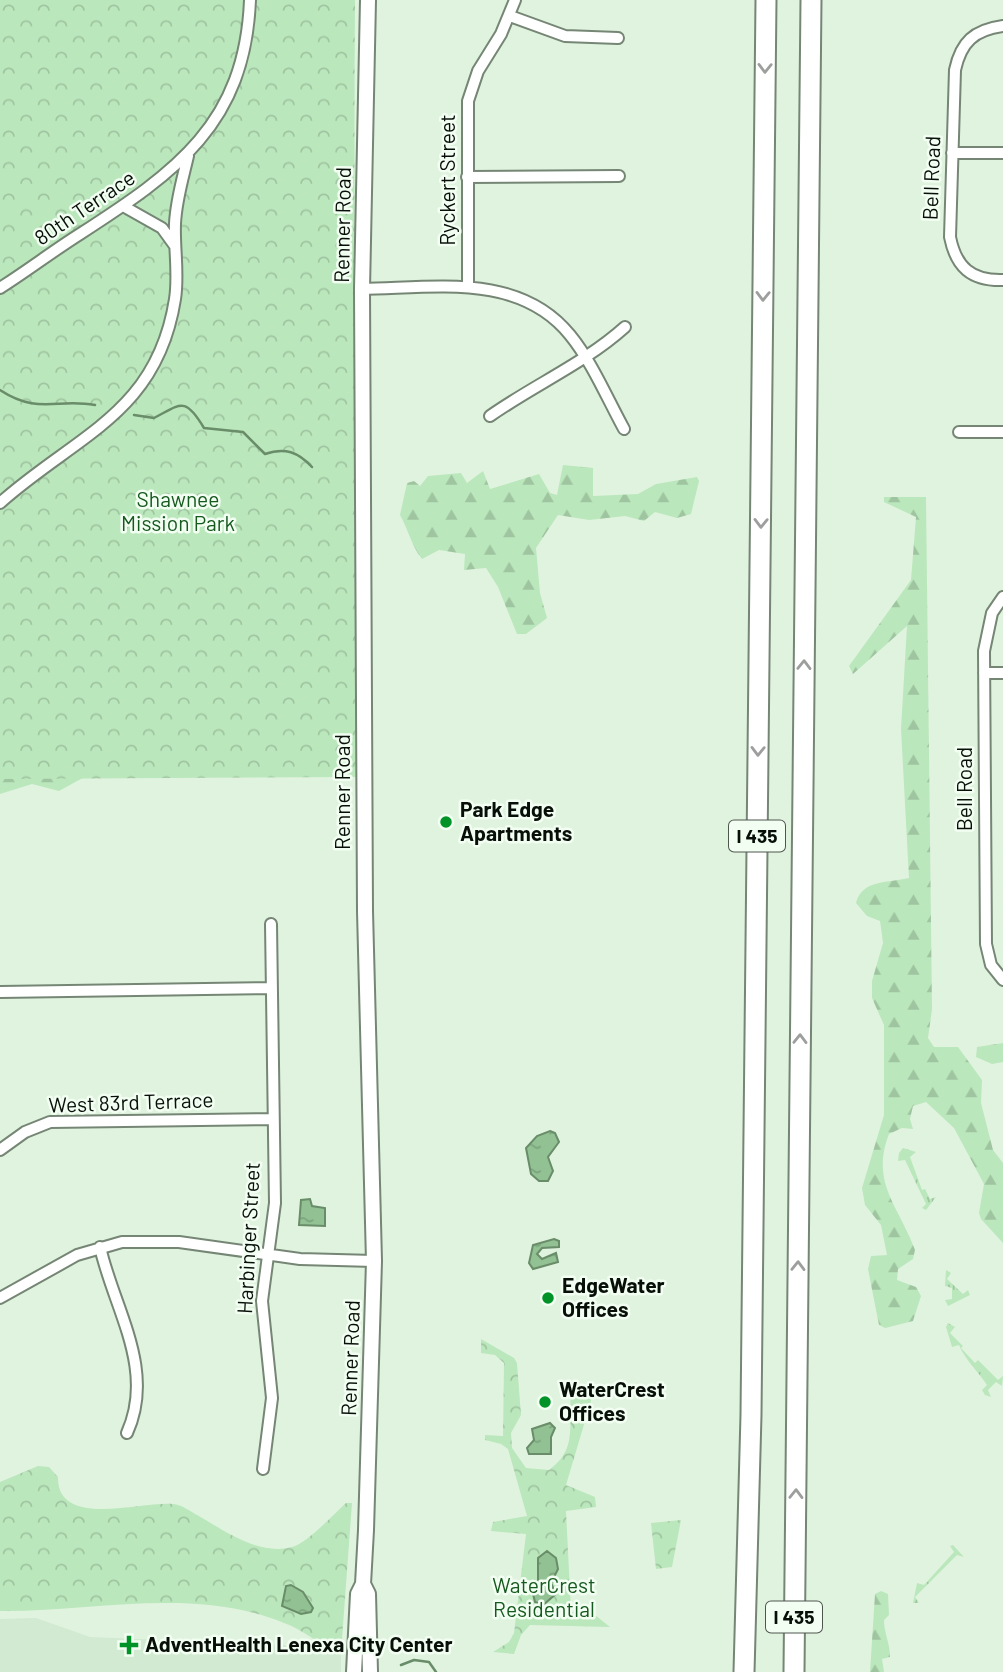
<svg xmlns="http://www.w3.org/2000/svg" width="1003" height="1672" viewBox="0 0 1003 1672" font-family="Barlow,sans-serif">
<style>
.built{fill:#d1ead1}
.grass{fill:url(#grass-tufts)}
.forest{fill:url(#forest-firs)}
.park{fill:url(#park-crowns)}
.water{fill:url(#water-ripples);stroke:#698c69;stroke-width:2}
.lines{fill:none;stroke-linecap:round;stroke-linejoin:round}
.stream{stroke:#698c69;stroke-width:2.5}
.minor-casing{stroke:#758675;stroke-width:14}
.secondary-casing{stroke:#758675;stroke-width:18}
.motorway-casing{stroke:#758675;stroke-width:23}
.minor{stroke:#fff;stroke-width:10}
.secondary{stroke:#fff;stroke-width:14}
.motorway{stroke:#fff;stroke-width:19}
.oneway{stroke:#9c9f9c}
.poi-dot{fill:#019328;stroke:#f2fef2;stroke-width:2.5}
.labels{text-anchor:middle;stroke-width:5;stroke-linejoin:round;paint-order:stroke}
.shield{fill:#f2fef2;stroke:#4e574e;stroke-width:2}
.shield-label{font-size:19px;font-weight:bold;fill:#080f08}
.street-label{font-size:21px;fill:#080f08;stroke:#f2fef2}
.park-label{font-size:21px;fill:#15591e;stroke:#f2fef2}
.poi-label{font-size:21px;font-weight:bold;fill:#080f08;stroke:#f2fef2;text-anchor:start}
</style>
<defs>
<pattern id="grass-tufts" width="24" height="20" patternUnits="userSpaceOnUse" patternTransform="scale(1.75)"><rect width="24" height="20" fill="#bbe7bc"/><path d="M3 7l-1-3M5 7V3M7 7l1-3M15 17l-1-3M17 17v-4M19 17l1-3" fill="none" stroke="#9fc5a0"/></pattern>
<pattern id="forest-firs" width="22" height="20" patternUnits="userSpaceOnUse" patternTransform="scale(1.75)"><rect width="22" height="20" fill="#bbe7bc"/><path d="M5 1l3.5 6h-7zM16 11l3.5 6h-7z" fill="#9fc5a0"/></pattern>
<pattern id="park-crowns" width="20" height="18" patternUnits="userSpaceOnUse" patternTransform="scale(1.75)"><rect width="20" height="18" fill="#bbe7bc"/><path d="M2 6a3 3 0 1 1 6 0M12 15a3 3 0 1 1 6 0" fill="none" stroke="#9fc5a0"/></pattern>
<pattern id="water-ripples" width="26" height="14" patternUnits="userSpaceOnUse" patternTransform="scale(1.75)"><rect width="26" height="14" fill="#92c193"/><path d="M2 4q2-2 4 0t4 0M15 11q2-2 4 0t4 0" fill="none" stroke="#7ca57d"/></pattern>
</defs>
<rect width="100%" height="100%" fill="#e0f3df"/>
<path class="built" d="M36,1618L90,1637L282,1645L341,1653V1672H0V1619Z"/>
<path class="grass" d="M903,1148L916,1152L910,1157L922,1190L925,1189L930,1199L936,1197L926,1210L922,1208L926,1204L905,1160L898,1161L899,1153Z
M946,1270L951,1273L947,1279L963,1294L968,1290L970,1295L948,1306L945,1300L952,1299V1288L945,1286Z
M948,1323L955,1327L950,1333L963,1346L961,1348L975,1363L978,1360L998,1380L1003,1376L1002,1386L996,1382L988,1390L991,1397L985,1395L982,1390L987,1385C978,1371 965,1360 959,1345L952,1347L946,1327Z
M953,1545L964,1557L957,1555L915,1597L919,1603H913L917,1583L924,1585L954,1552L950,1546Z"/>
<path class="forest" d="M563,465L593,468V496L638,494L656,484L697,477L699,481L691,514L677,518L655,512L644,521L625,516L589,520L558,515L536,548L540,593L547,618L526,634H517L498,587L486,568L464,570L465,554L439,550L422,559C412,547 408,529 400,515L407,483L414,481L420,486L428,476L461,473L467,483L483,471L490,489L539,474L550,493L557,495Z
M884,497H926L932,1009L928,1038L934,1047H958L982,1080L981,1103L993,1150L1003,1163V1243L981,1219L979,1213L984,1184L954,1128L926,1102L913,1106L910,1119L913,1129L902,1128L889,1134C870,1183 899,1206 915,1250L913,1259L898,1269L897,1280L916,1287L921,1296L913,1321L885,1328L879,1325L868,1269L871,1256L887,1255L881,1225L865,1205L862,1188L884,1115V1025L872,998V981L883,943L880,921L867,916L856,903C862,879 889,883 909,878L901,729L907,626L853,674L849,666L911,580L916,517L884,502Z
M0,751L99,769L59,791L32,784L0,794Z
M1003,1043V1062L992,1064L976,1057L977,1047Z
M881,1591L888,1594L889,1615L884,1620C884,1634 890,1642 890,1657L882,1659L884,1672H870L875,1594Z"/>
<path class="park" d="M0,0H355C353,259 358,518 356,777L0,779Z
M481,1339L514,1358L517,1363L521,1415L511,1433L512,1448L526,1468L549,1470C578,1449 568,1426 571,1393L582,1397L590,1393L591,1401L566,1485L595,1497L596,1507L566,1511L571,1611L595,1615L610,1627L530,1625L521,1635L514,1654L493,1652L509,1642L514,1633L526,1534L491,1531L493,1522L527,1516L508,1449L501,1444L485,1440V1435L503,1436L504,1363L495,1355L481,1353Z
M38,1466L49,1467L58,1477C57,1529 142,1501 173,1504C182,1505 190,1511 197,1515C225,1531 259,1556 292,1547C306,1544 334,1514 346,1503H352L341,1653H335C319,1643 301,1629 284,1623C194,1586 93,1612 0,1611V1482Z
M681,1520L672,1567L656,1569L651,1523Z"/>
<path class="water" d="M550,1131L555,1133L559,1142L548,1157L553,1171L548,1181H539L531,1174L526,1148L537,1136Z
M310,1199L312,1206L325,1208V1226L299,1225L301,1200Z
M554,1239L559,1241V1247L542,1248L537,1254L542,1259L556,1253L558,1262L533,1269L529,1263L533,1245Z
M550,1423L555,1428L551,1437V1454H529L527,1448L534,1440L532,1429Z
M547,1551L556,1558L558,1569L551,1583L556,1594L543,1605L535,1602L533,1594L538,1582V1558Z
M291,1585L303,1592L313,1608L311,1612L301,1614L282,1606L286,1586Z"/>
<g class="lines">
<path class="stream" d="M0,390C38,415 57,398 95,405
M134,415L154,418C181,404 185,396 204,428L243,432L265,454C285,447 298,452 312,467
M401,1665L414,1660L429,1662L436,1672"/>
<g class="minor-casing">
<path id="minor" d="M510,16L565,36L618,38
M1003,26C974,30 961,42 955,70L950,237C956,267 971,281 1003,280
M952,153H1003
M467,177L619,176
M123,206L162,228L175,246
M468,287V101L478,71L501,34L515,0
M0,288C27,271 53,251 80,234C176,172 245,124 250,0
M362,289C434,288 519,272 570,335C592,362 607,398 624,429
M490,416C534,385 585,363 625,327
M959,432H1003
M0,503C76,435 157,414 175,299C179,274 174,249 175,224C176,200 183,178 188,156
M1003,597L992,613L984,651L986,944L991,965L1003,980
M984,673H1003
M0,992L270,988
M0,1150L25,1132L50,1122L272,1119
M100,1247C114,1309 156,1369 127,1433
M0,1298L77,1255L122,1242H179L300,1259L374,1261
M263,1469L272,1398L262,1301L275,1203L271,924"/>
</g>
<g class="secondary-casing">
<path id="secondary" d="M363,1584L368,1594L370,1672
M354,1672L358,1594L363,1584L366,1530L374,1261L365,911L362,289L368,0"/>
</g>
<g class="motorway-casing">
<path id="motorway" d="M744,1672L751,1415L766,0
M794,1672L811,0"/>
</g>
<use href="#minor" class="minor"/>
<use href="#secondary" class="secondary"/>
<use href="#motorway" class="motorway"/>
</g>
<defs><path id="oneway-chevron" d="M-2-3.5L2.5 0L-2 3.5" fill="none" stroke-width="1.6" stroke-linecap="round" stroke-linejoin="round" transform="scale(1.75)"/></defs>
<g class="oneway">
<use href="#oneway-chevron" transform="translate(765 68) rotate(91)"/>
<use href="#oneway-chevron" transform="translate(763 296) rotate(91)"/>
<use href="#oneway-chevron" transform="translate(761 523) rotate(91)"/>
<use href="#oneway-chevron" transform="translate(804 665) rotate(-89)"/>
<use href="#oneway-chevron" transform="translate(758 751) rotate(91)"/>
<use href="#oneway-chevron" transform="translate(800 1039) rotate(-89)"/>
<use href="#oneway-chevron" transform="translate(798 1266) rotate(-89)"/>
<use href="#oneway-chevron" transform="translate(796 1494) rotate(-89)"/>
</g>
<g class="poi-dot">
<circle cx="446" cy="822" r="7"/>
<circle cx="548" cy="1298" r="7"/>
<circle cx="545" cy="1402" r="7"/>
<path d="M125.5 1634.5h7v7h7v7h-7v7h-7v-7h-7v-7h7z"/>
</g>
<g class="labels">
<g class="shield">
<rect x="729" y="820.5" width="56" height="31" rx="5"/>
<rect x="766" y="1601.5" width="56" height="31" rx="5"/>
</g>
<g class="shield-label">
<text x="757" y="843">I 435</text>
<text x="794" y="1624">I 435</text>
</g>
<g class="street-label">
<text transform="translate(932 178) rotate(-88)" y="7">Bell Road</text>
<text transform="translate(448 180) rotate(-90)" y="7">Ryckert Street</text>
<text transform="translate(85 208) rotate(-34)" y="7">80th Terrace</text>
<text transform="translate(343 225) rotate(-89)" y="7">Renner Road</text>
<text transform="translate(965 789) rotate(-90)" y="7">Bell Road</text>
<text transform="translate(343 792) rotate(-90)" y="7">Renner Road</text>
<text transform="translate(131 1103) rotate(-2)" y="7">West 83rd Terrace</text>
<text transform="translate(249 1238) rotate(-87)" y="7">Harbinger Street</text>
<text transform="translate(351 1358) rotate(-88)" y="7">Renner Road</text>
</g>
<g class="park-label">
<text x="178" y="507">Shawnee<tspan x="178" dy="24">Mission Park</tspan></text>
<text x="544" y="1593">WaterCrest<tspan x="544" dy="24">Residential</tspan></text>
</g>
<g class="poi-label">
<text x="460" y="817">Park Edge<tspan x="460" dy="24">Apartments</tspan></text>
<text x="562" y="1293">EdgeWater<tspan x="562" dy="24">Offices</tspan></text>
<text x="559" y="1397">WaterCrest<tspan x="559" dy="24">Offices</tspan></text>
<text x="145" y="1652">AdventHealth Lenexa City Center</text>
</g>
</g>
</svg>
